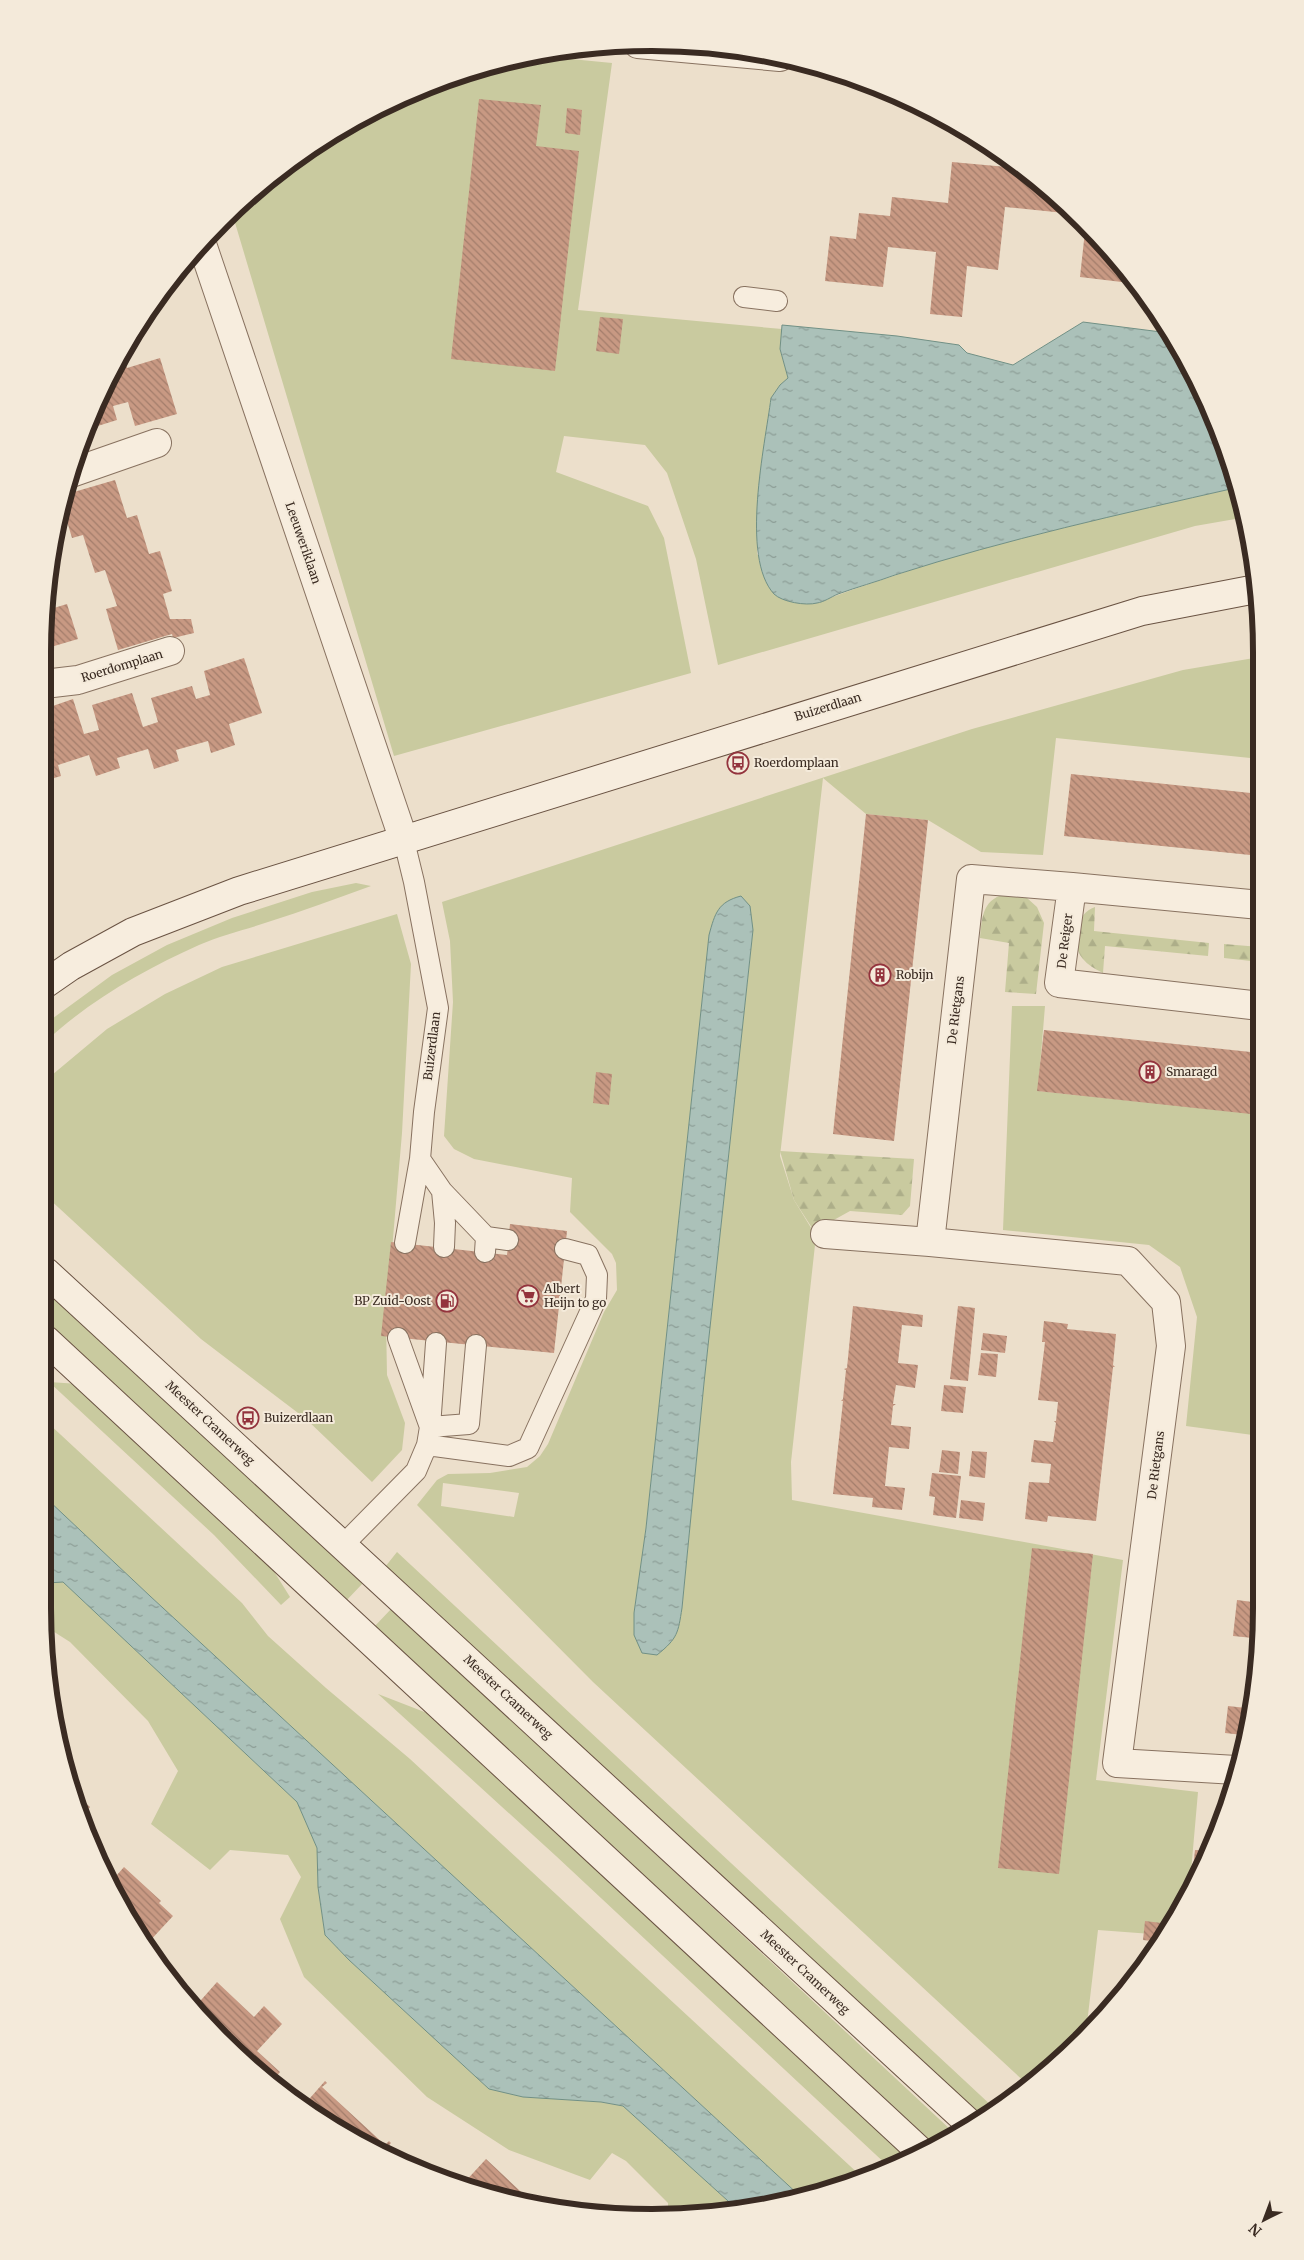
<svg xmlns="http://www.w3.org/2000/svg" width="1304" height="2260" viewBox="0 0 1304 2260" font-family="Merriweather,serif">
<style>
.green{fill:#c9ca9f;fill-rule:evenodd}
.forest{fill:url(#forest-firs)}
.water{fill:url(#water-ripples);stroke:#719085}
.building{fill:url(#building-back-hatch)}
.lines{fill:none;stroke-linecap:round;stroke-linejoin:round}
.lane-casing{stroke:#887260;stroke-width:22}
.street-casing{stroke:#887260;stroke-width:30}
.secondary-casing{stroke:#6a5343;stroke-width:30}
.lane{stroke:#f7edde;stroke-width:20}
.street{stroke:#f7edde;stroke-width:28}
.secondary{stroke:#f7edde;stroke-width:28}
.labels{text-anchor:middle;stroke-width:4;stroke-linejoin:round;paint-order:stroke}
.street-label{font-size:12px;fill:#3a2b22;stroke:#f4eada}
.poi-label{font-size:12px;fill:#3a2b22;stroke:#f4eada;text-anchor:start}
.rim{fill:none;stroke:#3a2b22;stroke-width:6}
</style>
<defs>
<pattern id="forest-firs" width="22" height="20" patternUnits="userSpaceOnUse" patternTransform="scale(1.25)"><rect width="22" height="20" fill="#c9ca9f"/><path d="M5 1l3.5 6h-7zM16 11l3.5 6h-7z" fill="#adae89"/></pattern>
<pattern id="water-ripples" width="26" height="14" patternUnits="userSpaceOnUse" patternTransform="scale(1.25)"><rect width="26" height="14" fill="#abc1b9"/><path d="M2 4q2-2 4 0t4 0M15 11q2-2 4 0t4 0" fill="none" stroke="#8c9d96"/></pattern>
<pattern id="building-back-hatch" width="6" height="6" patternUnits="userSpaceOnUse" patternTransform="scale(1.25)"><rect width="6" height="6" fill="#c89983"/><path d="M-1 5l2 2M0 0l6 6M5-1l2 2" fill="none" stroke="#a37d6b"/></pattern>
</defs>
<rect width="100%" height="100%" fill="#ecdfcb"/>
<path class="green" d="M530,55L612,63L578,310L782,329L780,349L788,378L780,385L771,398L757,512V554L818,603C848,590 880,581 911,570C1017,536 1127,513 1235,488L1241,518L1195,526L718,665L696,559L667,473L645,445L564,436L556,472L648,506L664,538L691,673L394,756L233,216L234,210L313,145L418,89Z
M1260,657V759L1056,738L1043,855L981,852L928,820L866,814L823,778L780,1156L794,1200L816,1236L791,1462L792,1500L1123,1560L1096,1780L1198,1792L1190,1883L1165,1935L1098,1930L1086,2032L1029,2086L593,1682L417,1505L437,1480L448,1474L490,1473L527,1467L540,1456L548,1444L604,1312L617,1290L616,1263L612,1254L570,1212L572,1178L474,1159L454,1149L444,1136L453,1002L450,941L442,902L972,729L1183,670ZM753,930L704,1383L682,1608L634,1613L646,1528L709,935ZM443,1483L519,1493L514,1517L441,1506Z
M356,883L371,886C337,898 303,911 268,922C245,930 221,935 199,945C145,969 89,1001 45,1042V1024L112,975L167,945L232,918L312,892Z
M397,914L411,964L402,1133L386,1320L387,1375L405,1423L402,1450L372,1482L306,1419L201,1339L46,1196V1080L107,1029L165,994L222,967Z
M1012,1006H1045L1038,1091L1260,1114V1436L1186,1426L1197,1317L1180,1267L1149,1245L1003,1230Z
M46,1291L363,1583L345,1602L46,1324Z
M49,1382L79,1384L265,1557L290,1597L281,1605L214,1535Z
M47,1422L242,1603L268,1636L326,1688L410,1759L863,2178L801,2197L150,1596L47,1499Z
M397,1552L994,2108L978,2118L385,1567Z
M62,1581L297,1802L317,1848L318,1887L325,1935L349,1960L488,2088L523,2097L601,2102L623,2106L738,2210L692,2216L668,2215V2203L626,2161L612,2153L590,2180L509,2150L427,2097L304,1977L280,1919L301,1877L288,1855L230,1850L210,1870L151,1824L178,1771L148,1721L70,1642L48,1628L47,1583Z
M392,1608L953,2132L933,2143L484,1727L374,1627Z
M378,1694L427,1713L911,2156L890,2168L556,1856Z"/>
<path class="forest" d="M1009,893L1027,898L1037,907L1044,923L1036,994L1005,992L1009,943L980,938C982,915 983,898 1009,893Z
M1095,907L1094,931L1209,943L1208,956L1105,946L1103,973C1081,963 1072,950 1078,927C1081,916 1085,911 1095,907Z
M1224,944L1260,947V962L1224,958Z
M780,1151L914,1159L910,1206L902,1215L850,1211L814,1231L794,1200Z"/>
<path class="water" d="M1083,322L1169,333L1180,347L1229,456L1235,488C1121,514 1007,539 895,575C876,582 857,587 838,594C831,597 824,602 817,603C806,606 782,602 774,594C740,557 765,445 771,398L780,385L788,378L780,349L782,325L897,336L959,345L967,353L1013,365Z
M741,896L750,906L753,930L704,1383L682,1608C678,1633 678,1638 657,1655L642,1653L634,1635V1613L646,1528L709,935C715,913 718,902 741,896Z
M47,1499L150,1596L801,2197L771,2206L738,2210L623,2106L601,2102L523,2097L489,2089L349,1960L325,1935L318,1887L317,1848L297,1802L63,1582L47,1583Z"/>
<path class="building" d="M479,99L541,105L536,146L579,151L555,371L451,359Z
M567,108L582,110L580,135L565,133Z
M952,162L1018,168L1074,214L1005,207L998,270L967,266L962,317L930,314L936,252L888,247L883,287L825,281L830,236L856,239L859,213L890,216L892,197L948,203Z
M1085,231H1091L1130,283L1080,277Z
M600,317L623,319L619,354L596,351Z
M123,357L127,368L160,358L177,414L135,426L128,402L113,406L117,420L88,429Z
M115,480L127,518L137,515L149,554L160,551L172,591L163,594L170,619H191L194,633L173,638L172,634L118,650L106,609L117,606L105,570L95,573L83,535L72,538L64,511L67,494Z
M67,604L78,639L44,649V611Z
M244,658L262,713L229,724L235,745L211,753L208,741L176,750L179,761L154,769L148,749L117,758L120,768L96,776L89,755L58,765L61,776L44,781V709L73,699L84,734L99,730L92,705L132,693L143,727L158,722L151,698L192,686L196,699L210,695L204,671Z
M1071,774L1260,794V856L1064,836Z
M866,814L928,820L894,1141L833,1134Z
M1044,1030L1260,1053V1115L1037,1091Z
M596,1072L612,1074L609,1105L593,1103Z
M510,1224L567,1231L554,1353L381,1336L391,1242L507,1255Z
M853,1306L923,1315L922,1327L902,1325L898,1363L918,1365L915,1388L896,1385L893,1404H896L893,1406L891,1425L911,1427L909,1449L889,1447L887,1466L885,1486L905,1488L902,1510L872,1507L873,1498L833,1494L843,1401H841L843,1399L846,1370L844,1369L847,1368Z
M958,1306L975,1308L968,1381L950,1379Z
M1044,1321L1068,1324L1067,1329L1116,1334L1113,1365L1115,1367H1113L1096,1521L1048,1516L1047,1522L1025,1519L1029,1482L1049,1483L1051,1464L1031,1462L1034,1440L1053,1442L1056,1423L1054,1421H1056L1058,1402L1038,1400L1045,1342H1042Z
M983,1333L1007,1336L1005,1353L981,1350Z
M981,1353L998,1354L996,1377L978,1375Z
M944,1385L966,1387L963,1413L941,1411Z
M942,1450L960,1452L958,1474L939,1472Z
M972,1451L987,1452L985,1478L969,1476Z
M932,1473L961,1476L956,1518L933,1515L935,1497L929,1496Z
M961,1500L985,1503L983,1521L959,1518Z
M1259,1528H1260V1541L1258,1540Z
M1032,1548L1093,1554L1059,1874L998,1868Z
M1237,1600L1260,1603V1648L1243,1735L1225,1733L1228,1706L1246,1708L1253,1638L1233,1636Z
M72,1791L90,1807L81,1818L75,1804Z
M1195,1850L1206,1851L1192,1878Z
M124,1867L161,1901L159,1903L173,1916L147,1944L109,1884Z
M1145,1921L1170,1924L1161,1942L1143,1940Z
M217,1982L254,2017L264,2006L282,2024L257,2051L280,2072L272,2081L221,2039L194,2008Z
M325,2081L327,2083L322,2087L385,2145L389,2141L391,2143L381,2154L313,2115L303,2106Z
M486,2159L535,2205L494,2197L462,2185Z"/>
<g class="lines">
<g class="lane-casing">
<path id="lane" d="M744,297L777,301
M404,841L414,882L438,1008L424,1112L420,1159L442,1191L445,1223L444,1247
M442,1191L486,1237L485,1252
M486,1237L508,1240
M405,1243L420,1159
M398,1338L430,1427L469,1424L476,1345
M427,1445L509,1456L528,1448L596,1299L597,1275L588,1255L565,1249
M343,1545L416,1471L427,1445L430,1427L436,1343"/>
</g>
<g class="street-casing">
<path id="street" d="M638,44L780,57
M202,244L404,841
M71,473L157,443
M44,684L78,680L170,651
M1072,887L971,879L930,1242L1128,1261L1166,1302L1171,1346L1117,1763L1236,1770
M1260,905L1072,887L1059,983L1260,1006
M825,1234L930,1242"/>
</g>
<g class="secondary-casing">
<path id="secondary" d="M45,984L71,966L133,932L239,891L1142,611L1256,589
M46,1272L969,2123
M46,1340L920,2151"/>
</g>
<use href="#lane" class="lane"/>
<use href="#street" class="street"/>
<use href="#secondary" class="secondary"/>
</g>
<defs>
<g id="bus-ring" transform="scale(1.125)"><circle r="9.5" fill="#f4eada" stroke="#93333d" stroke-width="1.5"/><path d="M-5-6H5V4H4V6H2V4H-2V6H-4V4H-5ZM-3.5-4V0h7V-4ZM-3.5 1.2v1.5H-2V1.2ZM2 1.2v1.5H3.5V1.2Z" fill="#93333d"/></g>
<g id="building-ring" transform="scale(1.125)"><circle r="9.5" fill="#f4eada" stroke="#93333d" stroke-width="1.5"/><path d="M-4-6H4V6H1V3H-1V6H-4ZM-2.5-4.3h1.7v1.8h-1.7ZM.8-4.3h1.7v1.8H.8ZM-2.5-1h1.7V.8h-1.7ZM.8-1h1.7V.8H.8Z" fill="#93333d"/></g>
<g id="supermarket-ring" transform="scale(1.125)"><circle r="9.5" fill="#f4eada" stroke="#93333d" stroke-width="1.5"/><path d="M-6-5.5h2.5l.6 2H6L4.5 2H-2.5L-4.4-4H-6ZM-1.5 3.2a1.3 1.3 0 1 0 .1 0ZM3 3.2a1.3 1.3 0 1 0 .1 0Z" fill="#93333d"/></g>
<g id="fuel-ring" transform="scale(1.125)"><circle r="9.5" fill="#f4eada" stroke="#93333d" stroke-width="1.5"/><path d="M-5.5-6h7V0h2V4h1.3V-2.5L3-4.5l.8-.8L6-3V5H2.5V1h-1V6h-7ZM-4.2-4.7v3.2H.2V-4.7Z" fill="#93333d"/></g>
</defs>
<g fill-rule="evenodd">
<use href="#bus-ring" x="738" y="763"/>
<use href="#building-ring" x="880" y="975"/>
<use href="#building-ring" x="1150" y="1072"/>
<use href="#supermarket-ring" x="528" y="1296"/>
<use href="#fuel-ring" x="447" y="1301"/>
<use href="#bus-ring" x="248" y="1418"/>
</g>
<g class="labels">
<g class="street-label">
<text transform="translate(303 543) rotate(71)" y="4">Leeuweriklaan</text>
<text transform="translate(122 666) rotate(-17)" y="4">Roerdomplaan</text>
<text transform="translate(828 707) rotate(-17)" y="4">Buizerdlaan</text>
<text transform="translate(1065 941) rotate(-83)" y="4">De Reiger</text>
<text transform="translate(956 1010) rotate(-83)" y="4">De Rietgans</text>
<text transform="translate(432 1046) rotate(-83)" y="4">Buizerdlaan</text>
<text transform="translate(210 1423) rotate(43)" y="4">Meester Cramerweg</text>
<text transform="translate(1156 1465) rotate(-83)" y="4">De Rietgans</text>
<text transform="translate(508 1697) rotate(43)" y="4">Meester Cramerweg</text>
<text transform="translate(805 1972) rotate(43)" y="4">Meester Cramerweg</text>
</g>
<g class="poi-label">
<text x="754" y="767">Roerdomplaan</text>
<text x="896" y="979">Robijn</text>
<text x="1166" y="1076">Smaragd</text>
<text x="544" y="1293">Albert<tspan x="544" dy="14">Heijn to go</tspan></text>
<text x="431" y="1305" text-anchor="end">BP Zuid-Oost</text>
<text x="264" y="1422">Buizerdlaan</text>
</g>
</g>
<path d="M0 0H1304V2260H0ZM652 51H652A601 601 0 0 1 1253 652V1608A601 601 0 0 1 652 2209H652A601 601 0 0 1 51 1608V652A601 601 0 0 1 652 51Z" fill="#f4eada" fill-rule="evenodd"/>
<path class="rim" d="M652 51H652A601 601 0 0 1 1253 652V1608A601 601 0 0 1 652 2209H652A601 601 0 0 1 51 1608V652A601 601 0 0 1 652 51Z"/>
<g transform="translate(1264 2220) rotate(222)" stroke="#f4eada" stroke-width="4" paint-order="stroke">
<path d="M0-4L9 19L0 12L-9 19Z" fill="#3a2b22"/>
<text y="-8" font-size="14" font-weight="bold" text-anchor="middle" fill="#3a2b22">N</text>
</g>
</svg>
